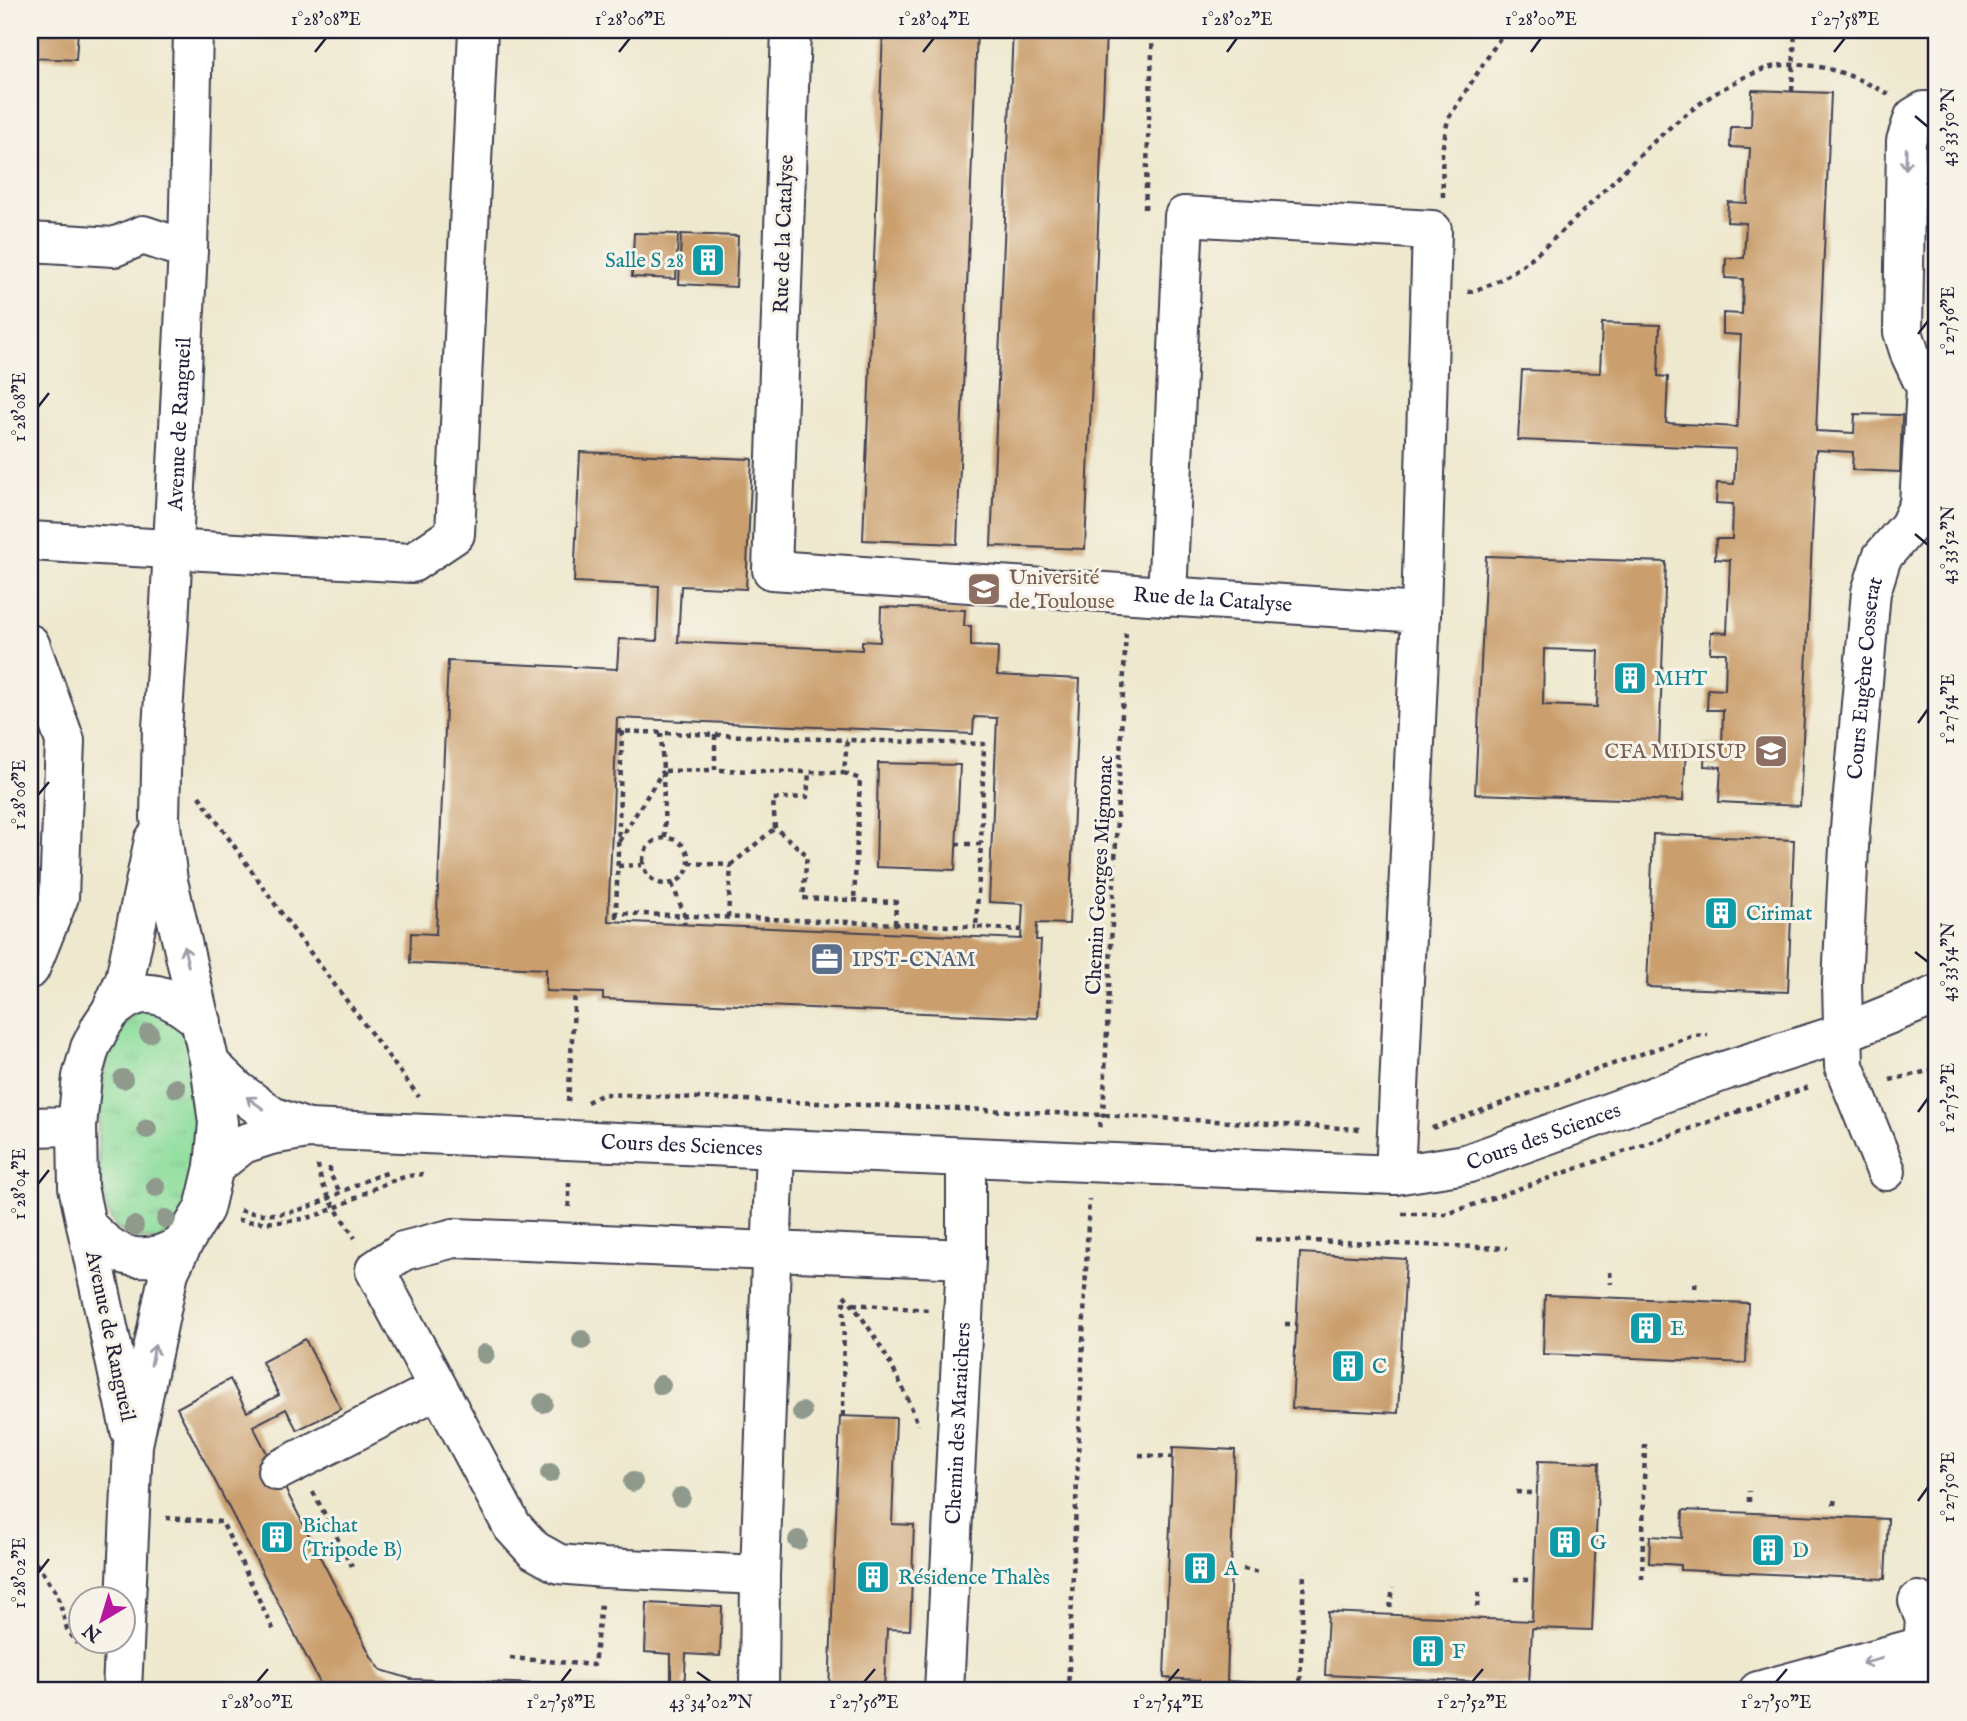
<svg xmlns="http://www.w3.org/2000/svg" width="1967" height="1721" viewBox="0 0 1967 1721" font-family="'IM FELL English',serif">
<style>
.grass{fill:url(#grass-tufts);stroke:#57806c;stroke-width:2}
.building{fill:#ca9f6d;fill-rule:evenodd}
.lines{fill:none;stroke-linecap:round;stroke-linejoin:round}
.minor-casing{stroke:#414051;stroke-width:42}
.path{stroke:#414051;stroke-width:4.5;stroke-dasharray:5 5;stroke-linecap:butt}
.minor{stroke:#fff;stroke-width:38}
.tree{fill:#8f9a8d}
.oneway{stroke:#9c9ca7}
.ticks{fill:none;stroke:#22223b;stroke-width:2.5}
.labels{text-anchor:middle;stroke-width:6;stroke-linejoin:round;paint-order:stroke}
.street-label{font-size:21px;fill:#22223b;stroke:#f7f3e8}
.culture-label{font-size:21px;fill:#0d838f;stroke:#f7f3e8;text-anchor:start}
.education-label{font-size:21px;fill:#785e54;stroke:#f7f3e8;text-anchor:start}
.service-label{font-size:21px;fill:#4e5e75;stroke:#f7f3e8;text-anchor:start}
.neatline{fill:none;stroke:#22223b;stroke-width:2.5}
.ticks-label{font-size:18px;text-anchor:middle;fill:#22223b}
</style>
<defs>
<pattern id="grass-tufts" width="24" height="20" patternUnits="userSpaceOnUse" patternTransform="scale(1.75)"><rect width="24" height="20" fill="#8cdd9c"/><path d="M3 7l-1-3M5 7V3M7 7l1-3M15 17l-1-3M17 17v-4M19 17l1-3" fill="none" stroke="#78bd87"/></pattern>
</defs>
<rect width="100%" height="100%" fill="#f7f3e8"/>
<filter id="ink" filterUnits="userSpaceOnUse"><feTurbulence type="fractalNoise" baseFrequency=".0143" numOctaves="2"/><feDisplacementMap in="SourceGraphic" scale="14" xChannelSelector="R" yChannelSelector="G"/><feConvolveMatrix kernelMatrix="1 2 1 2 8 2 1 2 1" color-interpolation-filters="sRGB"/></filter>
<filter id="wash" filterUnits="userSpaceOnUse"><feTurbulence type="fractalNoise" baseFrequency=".00686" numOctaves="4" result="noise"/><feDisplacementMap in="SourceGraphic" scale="28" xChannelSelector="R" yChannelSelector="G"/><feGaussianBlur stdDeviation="1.57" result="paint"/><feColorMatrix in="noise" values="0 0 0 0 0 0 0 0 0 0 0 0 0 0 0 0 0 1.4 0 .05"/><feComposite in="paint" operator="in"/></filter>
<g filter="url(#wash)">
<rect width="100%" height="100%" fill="#eee8ce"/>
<path class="grass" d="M140,1010L165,1013L187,1035L200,1115L197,1161L182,1220L159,1240C144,1239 130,1240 119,1230C87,1199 97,1069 117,1032C121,1024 132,1017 140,1010Z"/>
<g id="blocks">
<path class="building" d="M30,30H78L76,60L32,58V70H30Z
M883,30H977L957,544L863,540Z
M1013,30H1106L1085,549L991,546Z
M1752,90L1831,93L1816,431L1854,433L1855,414L1902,415L1900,472L1852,470L1853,452L1816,450L1800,806L1719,802L1721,767L1704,766L1705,745L1722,746L1723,710H1707L1708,689L1725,690L1726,653H1710L1711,632L1727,633L1730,560L1715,559L1716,539H1732L1733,504L1716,503L1717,483L1734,484L1736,449L1518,440L1522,370L1600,373L1602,323L1660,325L1658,376L1668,377L1666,423L1737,427L1741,335L1723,334V313L1742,314L1743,279L1725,278L1726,258H1744L1746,223L1727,222L1728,202L1747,203L1750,148L1730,147L1731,127H1751Z
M634,233L678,234L676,279L632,277Z
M681,234L738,236L736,287L679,284Z
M580,452L752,459L746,589L681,586L678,642L862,650V641L880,642L881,607L965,610L964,626H971V646L998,647L997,675L1080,679L1069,924L1037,923L1036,940H1041L1037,1018L603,999V993L546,991V969L410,963L411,933L436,934L448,661L617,669L619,639L657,641L659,586L574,582ZM974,717L997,718L989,902L1023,904L1021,939L608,921L617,718L973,734Z
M1486,556L1666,562L1659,750L1686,751L1683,801L1475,794ZM1544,649L1599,651L1597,707L1543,705Z
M878,763L960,765L955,870L876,867Z
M1653,834L1794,840L1788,992L1647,987Z
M1300,1253L1406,1259L1398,1413L1292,1408Z
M1545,1295L1748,1303L1746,1363L1543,1354Z
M305,1339L341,1409L297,1430L286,1409L253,1426L372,1658L381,1670L411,1679L667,1689V1691H321L319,1681L177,1408L230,1379L247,1412L279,1395L262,1362Z
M840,1416L896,1418L892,1524L914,1525L910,1630L887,1629L884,1691H829Z
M1173,1447L1235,1450L1227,1681L1261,1683L1260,1691H1198L1199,1680L1164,1678Z
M1538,1461L1599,1463L1592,1630L1532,1628L1529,1684L1325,1675L1328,1612L1532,1621Z
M1683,1510L1888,1519L1885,1579L1681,1570V1565L1649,1563L1650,1536L1682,1538Z
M647,1603L722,1607L720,1656L686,1654L684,1691H671V1654L645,1652Z"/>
</g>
</g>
<g filter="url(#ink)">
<use href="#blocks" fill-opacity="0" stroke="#414051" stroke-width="2"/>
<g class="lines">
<g class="minor-casing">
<g id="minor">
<path id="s1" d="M791,30L772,570L1421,613L1395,1175"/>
<path d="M30,242L114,247L143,235L188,250"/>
<path d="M30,541L412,563L455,534L478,30"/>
<path d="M1167,597L1184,216L1432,230L1421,613"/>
<path d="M30,644L65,741L59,897L30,969"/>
<path d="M111,1011C117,1007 123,1001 130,998C156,985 183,1006 202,1022"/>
<path d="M210,1064L237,1090L272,1116L308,1129"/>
<path d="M30,1127L77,1126"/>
<path id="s2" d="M214,1167L243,1144L271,1135L308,1129L1395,1175L1466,1164L1727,1070L1843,1033L1937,995"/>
<path id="s3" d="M1886,1171L1844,1066L1842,983L1850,828L1871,592L1882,557L1909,526L1919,504L1926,388L1910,354L1903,332L1906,141L1914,117L1924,111L1937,112"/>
<path d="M88,1227C117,1259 143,1267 182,1245"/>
<path d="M130,1430L78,1187L77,1126L82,1077L90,1048L101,1026L111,1011L125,979L154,840"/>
<path d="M277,1471L438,1389"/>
<path d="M760,1575L604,1568L559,1564L534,1550L512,1526L375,1270L403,1251L454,1238L966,1259"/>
<path d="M1918,1601L1925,1620L1919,1691"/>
<path id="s4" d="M122,1691L133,1445L169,1272L182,1245L204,1209L214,1167L218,1123L210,1064L168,881L160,818L162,728L169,624L188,250L193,30"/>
<path d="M759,1691L760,1575L775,1149"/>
<path id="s5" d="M944,1691L966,1259V1157"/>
<path d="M1758,1691L1937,1642"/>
<path d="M1876,1691L1937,1674"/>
</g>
</g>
<path class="path" d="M1792,91L1795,30
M1443,197L1442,151L1448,119L1505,30
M1145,209L1153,30
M1468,292C1504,284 1534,257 1561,232C1623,176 1681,100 1762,70C1778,63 1803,64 1820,67C1845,72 1867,83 1889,94
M616,731L847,740
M622,731L616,913L976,927
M661,733L663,771L715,770
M715,735V770L809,772
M663,772L665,838
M844,773L860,779L854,900
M199,796L289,924L419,1097
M643 861a23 23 0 1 1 46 0a23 23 0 1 1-46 0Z
M619,841L663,771
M956,844H981L976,927L1021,930
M689,863L731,865L728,917
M731,865L775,828
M618,866L642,865
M672,884L685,916L684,924
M616,913V921
M895,924L896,902L803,898L807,855L775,828L773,799L807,797L809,772L844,773L847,740L984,744L981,844
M1890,1080L1937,1069
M568,1102L575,992
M587,1102L604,1094L1103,1115L1360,1129
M1739,1108L1740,1111L1812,1086
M1099,1127L1103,1115L1126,629
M1432,1128L1692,1036L1708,1035
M318,1165C321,1192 341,1216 355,1238
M330,1167V1174L341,1194
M569,1207V1178
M240,1210C303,1227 336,1187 390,1172
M1402,1214H1447L1740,1111
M238,1220C264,1224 295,1223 320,1214C356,1201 384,1177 423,1174
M1256,1239L1507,1248
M1610,1272L1611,1284
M1695,1288L1696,1278
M844,1295C870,1323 906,1388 918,1425
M853,1304L928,1310
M1285,1324H1296
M843,1416L844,1296
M1139,1455L1173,1457
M313,1492L352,1566
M1516,1492L1531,1493
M1749,1502V1491
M1834,1505L1835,1495
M166,1518L222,1522L274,1631
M30,1555L57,1593L67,1629L78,1644
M1243,1569L1260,1572
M1514,1579L1528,1580
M1642,1579L1645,1441
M1477,1607L1479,1592
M1390,1608L1393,1588
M510,1658L594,1665L601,1604
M1068,1691L1089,1199
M1300,1691L1304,1571"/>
<use href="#minor" class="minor"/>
</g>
<g class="tree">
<circle cx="149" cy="1033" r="10"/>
<circle cx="123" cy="1079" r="10"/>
<circle cx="176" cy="1088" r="10"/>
<circle cx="147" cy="1129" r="10"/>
<circle cx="156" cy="1187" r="10"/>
<circle cx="166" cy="1219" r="10"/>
<circle cx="134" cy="1226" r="10"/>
<circle cx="582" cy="1340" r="10"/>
<circle cx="485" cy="1354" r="10"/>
<circle cx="661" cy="1385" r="10"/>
<circle cx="543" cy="1403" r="10"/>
<circle cx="802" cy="1412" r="10"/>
<circle cx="550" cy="1473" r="10"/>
<circle cx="633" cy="1482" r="10"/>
<circle cx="681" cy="1497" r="10"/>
<circle cx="798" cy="1540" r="10"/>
</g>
<defs><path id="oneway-shaft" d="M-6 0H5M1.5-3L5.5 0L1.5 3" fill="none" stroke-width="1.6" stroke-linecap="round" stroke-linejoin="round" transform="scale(1.75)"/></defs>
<g class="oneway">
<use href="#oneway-shaft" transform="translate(1906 159) rotate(91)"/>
<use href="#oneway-shaft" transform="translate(186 956) rotate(-103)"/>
<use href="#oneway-shaft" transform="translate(255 1103) rotate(-144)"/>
<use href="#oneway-shaft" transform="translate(153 1355) rotate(-79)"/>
<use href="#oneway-shaft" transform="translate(1872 1661) rotate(165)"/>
</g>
</g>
<path class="ticks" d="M315,52L326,38M619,52L630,38M923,52L934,38M1227,52L1237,38M1531,52L1541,38M1834,52L1845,38M1915,116L1928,127M1918,334L1928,321M38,407L49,393M1915,534L1928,545M1918,723L1928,709M38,795L49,782M1915,952L1928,962M1918,1112L1928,1098M38,1184L49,1170M1918,1501L1928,1487M38,1573L49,1559M697,1672L711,1682M257,1682L268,1669M561,1682L571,1669M864,1682L875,1669M1168,1682L1179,1669M1472,1682L1483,1669M1776,1682L1787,1669"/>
<defs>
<g id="building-square" transform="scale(1.75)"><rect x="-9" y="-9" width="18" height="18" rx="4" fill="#0f9aa8" stroke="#f7f3e8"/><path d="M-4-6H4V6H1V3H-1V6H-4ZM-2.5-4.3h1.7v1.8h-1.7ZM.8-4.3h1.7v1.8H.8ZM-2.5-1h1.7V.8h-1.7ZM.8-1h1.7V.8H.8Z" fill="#fff"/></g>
<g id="university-square" transform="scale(1.75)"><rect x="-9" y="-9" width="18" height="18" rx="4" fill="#8d6e63" stroke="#f7f3e8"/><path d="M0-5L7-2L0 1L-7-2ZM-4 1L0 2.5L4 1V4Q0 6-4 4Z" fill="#fff"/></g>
<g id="office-square" transform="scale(1.75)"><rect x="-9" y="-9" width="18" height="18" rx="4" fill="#5c6f8a" stroke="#f7f3e8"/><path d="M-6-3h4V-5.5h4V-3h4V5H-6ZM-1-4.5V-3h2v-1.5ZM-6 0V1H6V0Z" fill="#fff"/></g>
</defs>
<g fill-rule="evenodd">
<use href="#building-square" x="708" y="260"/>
<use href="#university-square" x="984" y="589"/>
<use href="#building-square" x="1630" y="678"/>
<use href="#university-square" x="1771" y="751"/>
<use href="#building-square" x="1721" y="913"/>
<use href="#office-square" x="827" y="959"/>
<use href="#building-square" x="1646" y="1328"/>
<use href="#building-square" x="1348" y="1366"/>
<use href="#building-square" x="277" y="1537"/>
<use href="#building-square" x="1565" y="1542"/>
<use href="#building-square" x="1768" y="1550"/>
<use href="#building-square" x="1200" y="1568"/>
<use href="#building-square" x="873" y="1577"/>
<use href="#building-square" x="1428" y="1651"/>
</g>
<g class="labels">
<g class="street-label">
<text transform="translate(783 234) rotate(-88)" y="7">Rue de la Catalyse</text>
<text dy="7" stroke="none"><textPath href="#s4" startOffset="1288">Avenue de Rangueil</textPath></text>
<text dy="7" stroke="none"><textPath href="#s1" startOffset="982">Rue de la Catalyse</textPath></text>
<text dy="7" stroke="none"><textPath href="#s3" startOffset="502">Cours Eugène Cosserat</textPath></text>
<text transform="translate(1099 875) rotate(-87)" y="7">Chemin Georges Mignonac</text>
<text dy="7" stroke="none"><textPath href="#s2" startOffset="1346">Cours des Sciences</textPath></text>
<text dy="7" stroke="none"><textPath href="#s2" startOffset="478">Cours des Sciences</textPath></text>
<text transform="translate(111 1336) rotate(78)" y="7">Avenue de Rangueil</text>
<text dy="7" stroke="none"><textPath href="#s5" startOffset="268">Chemin des Maraichers</textPath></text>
</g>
<g class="culture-label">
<text x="684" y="267" text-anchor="end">Salle S 28</text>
<text x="1654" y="685">MHT</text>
<text x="1746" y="920">Cirimat</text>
<text x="1670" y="1335">E</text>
<text x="1372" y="1373">C</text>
<text x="302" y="1532">Bichat<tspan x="302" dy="24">(Tripode B)</tspan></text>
<text x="1590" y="1549">G</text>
<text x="1792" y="1557">D</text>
<text x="1224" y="1575">A</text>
<text x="898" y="1584">Résidence Thalès</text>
<text x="1452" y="1658">F</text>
</g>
<g class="education-label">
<text x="1009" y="584">Université<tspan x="1009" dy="24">de Toulouse</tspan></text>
<text x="1746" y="758" text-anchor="end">CFA MIDISUP</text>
</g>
<g class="service-label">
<text x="852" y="966">IPST-CNAM</text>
</g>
</g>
<rect width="1967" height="1721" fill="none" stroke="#f7f3e8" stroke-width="77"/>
<g transform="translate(102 1620) rotate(218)"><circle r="33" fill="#f7f3e8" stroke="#a29fa3" stroke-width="2"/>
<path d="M0-5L12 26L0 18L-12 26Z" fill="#b5179e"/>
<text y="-10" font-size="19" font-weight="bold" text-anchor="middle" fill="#22223b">N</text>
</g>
<rect x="38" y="38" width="1890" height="1644" class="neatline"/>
<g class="ticks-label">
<text x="326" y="25">1°28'08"E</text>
<text x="630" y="25">1°28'06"E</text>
<text x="934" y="25">1°28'04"E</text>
<text x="1237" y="25">1°28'02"E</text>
<text x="1541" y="25">1°28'00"E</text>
<text x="1845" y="25">1°27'58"E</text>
<text transform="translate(1948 127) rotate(-90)" y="6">43°33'50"N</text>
<text transform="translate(1948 321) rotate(-90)" y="6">1°27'56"E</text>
<text transform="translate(19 407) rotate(-90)" y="6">1°28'08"E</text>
<text transform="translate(1948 545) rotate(-90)" y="6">43°33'52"N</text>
<text transform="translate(1948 709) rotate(-90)" y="6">1°27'54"E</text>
<text transform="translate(19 795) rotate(-90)" y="6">1°28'06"E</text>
<text transform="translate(1948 962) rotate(-90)" y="6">43°33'54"N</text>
<text transform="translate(1948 1098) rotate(-90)" y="6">1°27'52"E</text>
<text transform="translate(19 1184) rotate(-90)" y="6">1°28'04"E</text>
<text transform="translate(1948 1487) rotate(-90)" y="6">1°27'50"E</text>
<text transform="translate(19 1573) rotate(-90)" y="6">1°28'02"E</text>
<text x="257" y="1708">1°28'00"E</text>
<text x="561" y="1708">1°27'58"E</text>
<text x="711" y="1708">43°34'02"N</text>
<text x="864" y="1708">1°27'56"E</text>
<text x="1168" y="1708">1°27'54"E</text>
<text x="1472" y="1708">1°27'52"E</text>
<text x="1776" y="1708">1°27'50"E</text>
</g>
</svg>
